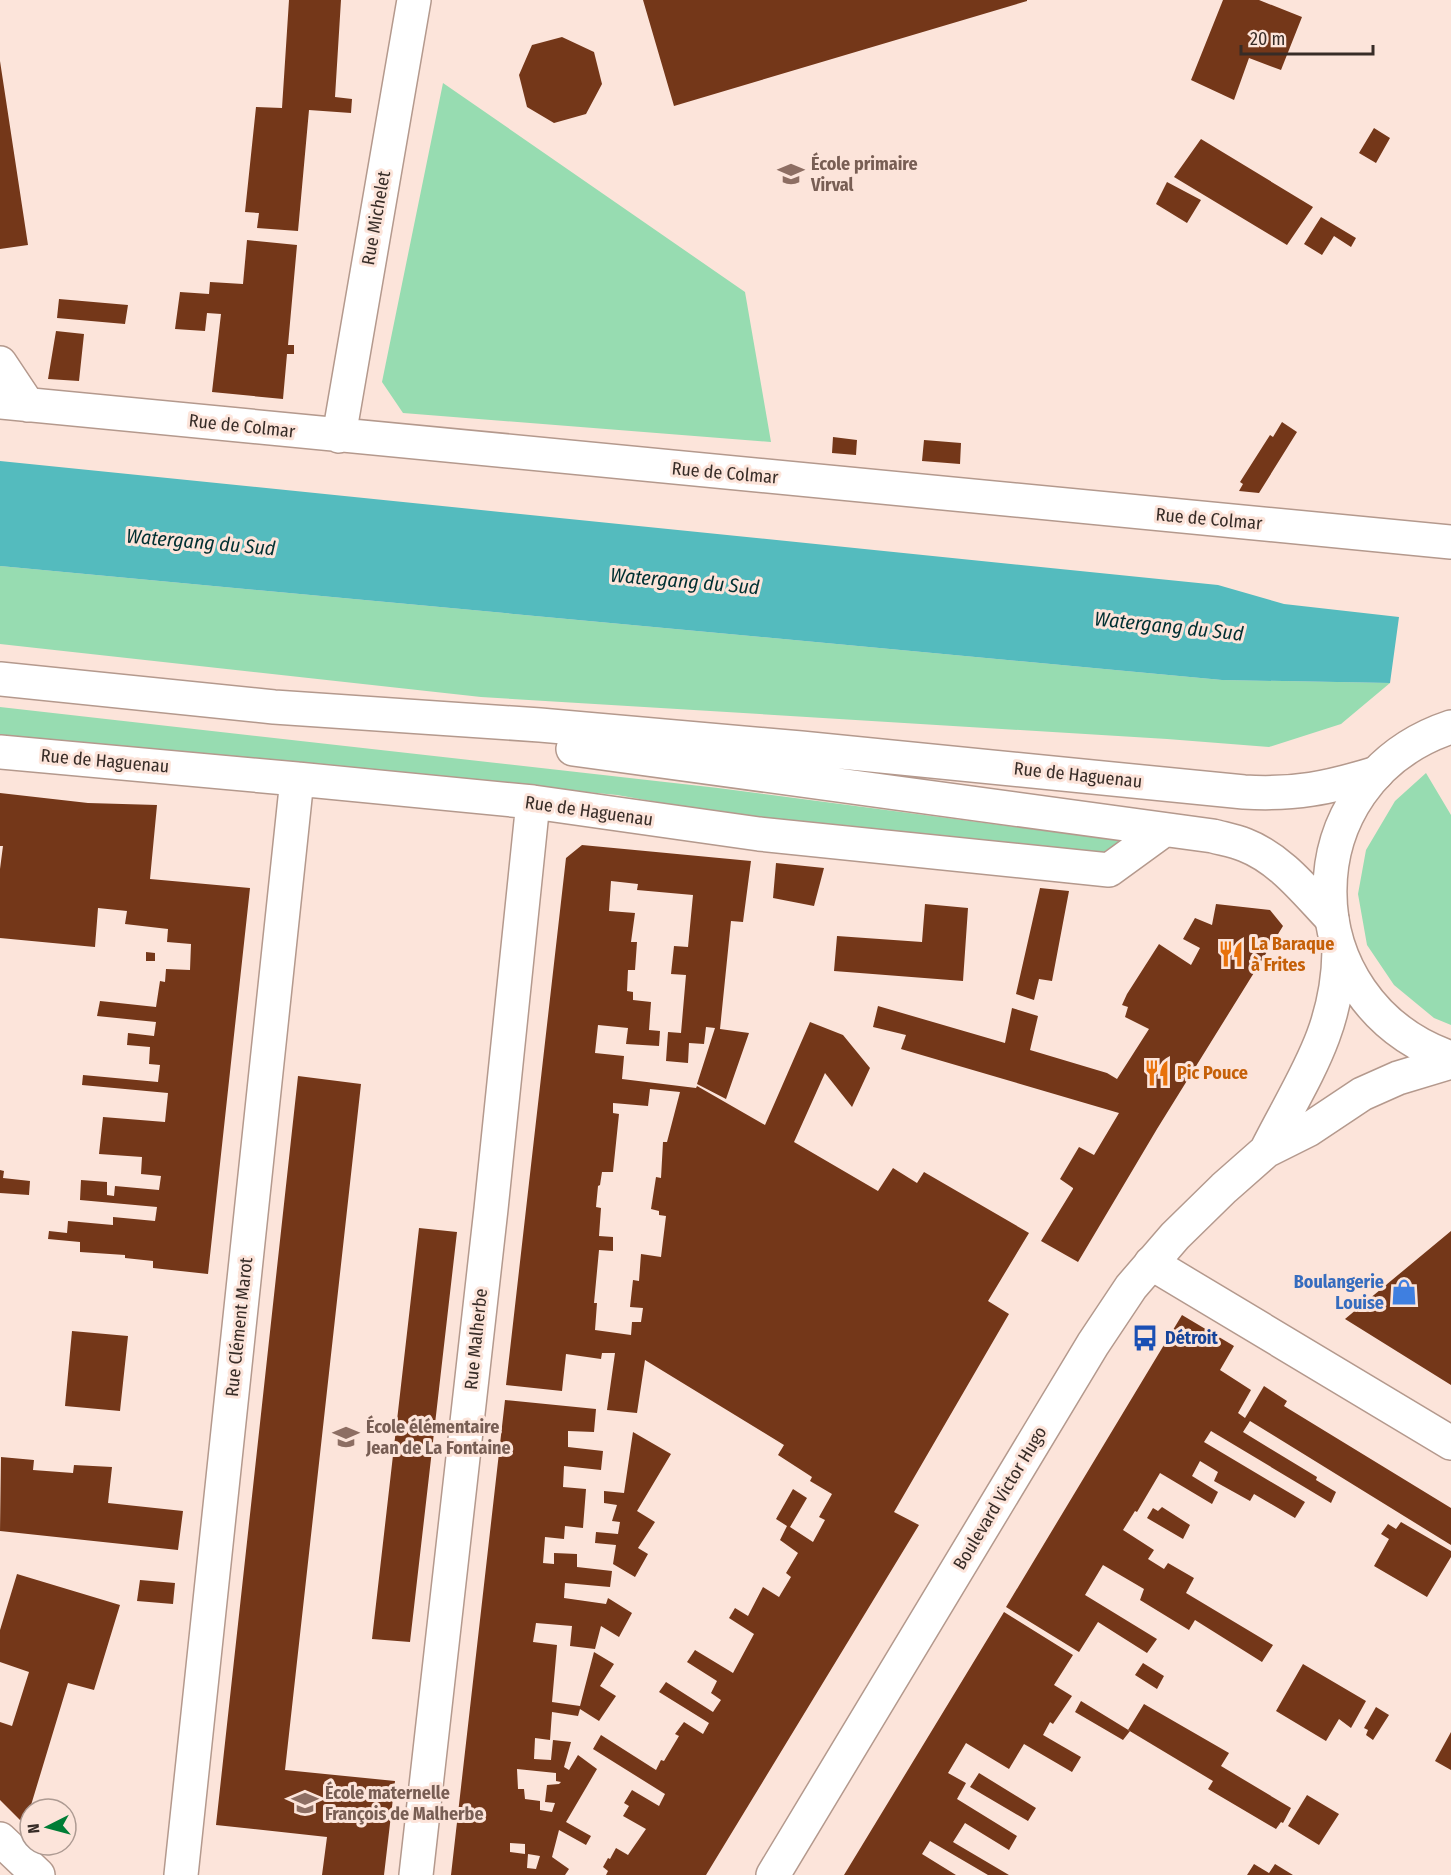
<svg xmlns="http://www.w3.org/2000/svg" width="1451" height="1875" viewBox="0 0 1451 1875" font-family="'Fira Sans Condensed',sans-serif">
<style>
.green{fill:#97dcb1}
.water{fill:#54bbbe}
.building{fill:#743719;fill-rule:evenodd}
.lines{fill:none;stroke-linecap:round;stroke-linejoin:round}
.minor-casing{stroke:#b4998d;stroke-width:36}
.major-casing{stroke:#b4998d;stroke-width:36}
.minor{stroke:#fff;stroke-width:33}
.major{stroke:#fff;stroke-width:33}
.labels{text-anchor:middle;stroke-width:6;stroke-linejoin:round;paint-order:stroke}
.education-label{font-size:18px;font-weight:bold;fill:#785e54;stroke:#fce4da;text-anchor:start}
.street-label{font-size:18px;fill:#372c27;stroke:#fce4da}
.food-label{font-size:18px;font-weight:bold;fill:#c56008;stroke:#fce4da;text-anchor:start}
.shop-label{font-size:18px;font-weight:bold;fill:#366cbe;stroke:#fce4da;text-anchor:end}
.transit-label{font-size:18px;font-weight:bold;fill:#164399;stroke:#fce4da;text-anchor:start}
.water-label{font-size:20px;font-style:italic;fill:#003032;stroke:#fce4da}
</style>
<rect width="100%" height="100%" fill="#fce4da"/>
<path class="green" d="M443,83L745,292L771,442L403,413L382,382Z
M0,566L1222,680L1390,683L1341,724L1269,747L1167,739L481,697L0,644Z
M0,707L718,788L1122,841L1103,852L1076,851L758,820L617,795L0,735Z
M1426,773L1451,815V1025L1434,1018L1394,985L1367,945L1358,894L1366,850L1395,801Z"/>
<path class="water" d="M0,461L1218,585L1284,604L1399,617L1390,683L1222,680L0,566Z"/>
<path class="building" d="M289,0H341L335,97L352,99L351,113L309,110L298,231L257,228L259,213L245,212L256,107L282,108Z
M643,0H1027V1L674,106Z
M1223,0H1259L1302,17L1281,70L1249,58L1234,100L1191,80Z
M562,37L594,52L602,84L586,114L554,123L527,107L519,75L532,45Z
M0,61L28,245L0,249Z
M1374,128L1390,138L1376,163L1359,153Z
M1201,139L1313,207L1287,245L1174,177Z
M1167,182L1201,200L1187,223L1156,204Z
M1321,217L1356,238L1351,247L1334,236L1322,255L1304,244Z
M247,240L297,245L288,345H294V354H287L283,399L212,392L221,314L207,313L205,331L175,329L180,292L209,294L210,282L243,284Z
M59,299L128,305L125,324L57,318Z
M56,331L84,334L79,381L48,379Z
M1282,422L1297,432L1259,493L1239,491L1243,484L1240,482L1270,435L1273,437Z
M833,437L857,440L856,455L832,453Z
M924,440L961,443L960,464L922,461Z
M0,793L88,803L157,805L150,879L250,888L208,1274L153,1268V1261L125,1258V1255L80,1252V1242L48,1239L49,1231L67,1233L68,1221L113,1225V1217L155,1221L157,1207L80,1200L81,1180L107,1182V1195L114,1196L115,1186L159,1190L161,1176L141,1174L142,1157L99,1154L103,1117L165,1122L168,1093L82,1085L83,1075L158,1082L160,1065L149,1064L150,1047L127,1045L128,1033L154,1036L156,1022L97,1016L100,1001L156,1007L160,981L165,982L166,969L190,970L191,944L167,942L168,929L125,924L127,911L98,908L95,947L0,938V869L3,846H0Z
M582,845L751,861L743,922L731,921L720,1029L749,1033L726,1099L697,1084L715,1028L706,1027L704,1044L689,1043L688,1063L666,1061L668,1032L681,1033L686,975L671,974L674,946L688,947L693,895L637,890L638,884L611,881L609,911L635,913L631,942H637L635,970H628L627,991L633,992V1000L651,1002L649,1030L660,1031L659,1046L626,1044L628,1028L598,1025L595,1053L624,1056L622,1079L696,1088L697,1086L765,1125L810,1022L843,1035L870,1068L852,1107L825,1073L794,1142L878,1191L893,1168L917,1183L924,1172L1029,1233L988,1301L1009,1314L894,1512L919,1525L706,1875H606L608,1871L603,1867L608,1858L610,1859L616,1848L628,1855L646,1829L623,1816L629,1806L624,1803L632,1790L659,1806L665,1794L593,1749L601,1735L656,1770L661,1760L664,1761L679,1736L675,1734L684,1722L703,1734L709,1723L659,1692L666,1682L713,1712L721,1700L711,1693L717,1681L687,1662L695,1650L733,1673L754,1634L729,1618L735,1608L748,1616L763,1587L779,1597L791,1577L786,1573L798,1553L780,1540L787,1526L776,1519L793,1489L807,1498L790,1527L813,1542L825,1520L819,1517L832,1494L810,1481L812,1477L778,1455L784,1445L645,1360L637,1413L607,1410L615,1353H602L601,1359L566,1354L562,1391L506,1385L566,858ZM650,1089L680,1092L667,1142H663L661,1178L656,1177L651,1209L659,1211V1215L666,1216L661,1257L641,1254L639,1281L633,1280L630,1307L643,1308L641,1322H632L631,1335L595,1330L597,1303H594L599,1250L613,1251V1237L599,1236L601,1208L596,1207L598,1186L600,1185L602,1172H613L619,1114L613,1113V1103L648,1106Z
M776,863L824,868L814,906L773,898Z
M1040,888L1069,891L1052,981L1039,979L1034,1000L1016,994Z
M925,904L968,908L963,981L834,971L837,936L922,942Z
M1216,904L1270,910L1283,926L1157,1129L1078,1262L1041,1241L1073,1189V1188L1060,1179L1079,1147L1094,1155L1119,1113L901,1049L906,1035L873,1027L878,1006L1005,1043L1012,1008L1038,1016L1030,1050L1107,1073L1117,1079L1149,1029L1125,1017L1128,1007L1122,1005L1127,994L1159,944L1191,965L1200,948L1183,939L1195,918L1212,925Z
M146,952L155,953V961H146Z
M298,1076L361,1084L285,1770L395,1781L384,1875H322L327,1837L216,1825Z
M0,1170L4,1171L3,1178L30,1181L29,1195L0,1193Z
M419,1228L457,1232L410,1642L372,1639Z
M1451,1231V1385L1345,1319Z
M1182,1315L1234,1346L1220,1370L1251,1390L1238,1413L1245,1418L1264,1386L1287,1401L1284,1406L1451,1508V1545L1250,1421L1243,1432L1317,1477L1316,1480L1336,1492L1331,1503L1211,1431L1204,1442L1305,1502L1295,1518L1254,1494L1250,1501L1214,1481L1218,1472L1200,1461L1192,1476L1218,1492L1212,1504L1160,1473L1137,1512L1135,1511L1123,1530L1154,1550L1148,1559L1164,1569L1168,1563L1194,1578L1186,1593L1273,1645L1262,1662L1195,1620L1189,1630L1140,1600L1144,1589L1103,1565L1085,1595L1157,1639L1147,1653L1098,1622L1079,1652L1006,1607Z
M72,1331L128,1336L120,1411L65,1406Z
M505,1400L596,1409L594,1432L568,1431V1447L603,1451L601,1470L564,1466L563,1487L586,1489L583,1528L565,1526L564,1539L545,1537L543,1563L554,1564V1553L577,1554V1567L612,1571L610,1587L565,1583L564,1598L606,1604L608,1598L632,1613L619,1637L601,1626L595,1649L570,1646L572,1626L536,1623L533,1642L557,1645L552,1702L580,1706L594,1652L614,1664L600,1686L616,1696L599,1721L580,1709L578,1716L552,1712L550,1740L535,1738L534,1759L551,1760L553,1740L571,1742L564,1767L569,1770L578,1755L597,1769L566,1822L591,1836L586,1845L559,1830L552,1857L569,1869L565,1875H451ZM517,1769L556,1773V1781L561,1782L559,1784L547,1785L545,1802L555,1803L552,1812L540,1810V1801L525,1799L524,1789H518ZM510,1843L525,1844V1854L510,1852ZM528,1854L540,1856L536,1869L527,1868Z
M633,1432L671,1454L637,1511L655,1522L638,1548L648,1554L635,1577L613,1564L616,1545L595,1543L596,1532L618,1534L620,1522L612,1521L617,1505L604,1503V1491L624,1493Z
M1,1457L34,1460L33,1470L73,1473L74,1465L112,1467L108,1503L183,1511L178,1550L0,1531Z
M1162,1507L1190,1525L1183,1539L1147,1518L1153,1508L1158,1511Z
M1401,1522L1451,1551V1557L1427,1597L1374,1566L1389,1539L1381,1534L1388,1524L1396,1529Z
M17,1574L120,1605L94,1690L68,1683L25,1825L0,1800V1722L12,1726L29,1672L0,1662V1630Z
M140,1580L175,1583L173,1604L137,1601Z
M1004,1612L1073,1655L1054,1685L1072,1696L1053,1724L1050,1722L1043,1735L1081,1757L1072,1772L1024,1744L1009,1769L966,1743L948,1773L966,1783L957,1799L1017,1836L1009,1850L965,1823L953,1842L1009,1875H988L930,1841L922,1854L956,1875H844Z
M1143,1663L1164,1676L1157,1689L1135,1675Z
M1303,1664L1366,1701L1351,1728L1339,1719L1326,1741L1276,1711Z
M1081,1701L1130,1731L1123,1740L1075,1712Z
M1144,1704L1229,1753L1221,1766L1291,1808L1283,1823L1281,1822L1276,1829L1208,1789L1213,1781L1128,1730Z
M1376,1707L1389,1715L1373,1740L1366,1735L1368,1730L1364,1728Z
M1451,1732V1770L1435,1761Z
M979,1773L1036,1808L1028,1821L970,1787Z
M1307,1795L1339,1814L1319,1845L1288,1826Z
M1254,1864L1269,1873L1275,1864L1293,1875H1247Z"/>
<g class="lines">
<g class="minor-casing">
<path id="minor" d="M0,363L28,405
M0,402L1451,542
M339,436L414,0
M0,679L274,707L540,725L801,748L1244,792C1295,795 1328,788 1377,773
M573,749L1213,836C1224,839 1235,841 1245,845C1281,859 1306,892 1332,919
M0,752L297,779L533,802L759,834L1109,870L1164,830
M1151,1263L1451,1443
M0,1839L38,1875
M181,1875L297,779
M416,1875L491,1209L533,802"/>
</g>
<g class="major-casing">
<path id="major" d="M1451,727C1289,781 1290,1002 1451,1058
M1266,1151C1301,1081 1338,1033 1339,951
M773,1875L1093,1344L1131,1287L1175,1236L1224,1188L1266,1151L1308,1130L1362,1094L1398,1078L1451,1062"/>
</g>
<use href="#minor" class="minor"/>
<use href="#major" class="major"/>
</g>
<defs>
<g id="school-bare" transform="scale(2.07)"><path d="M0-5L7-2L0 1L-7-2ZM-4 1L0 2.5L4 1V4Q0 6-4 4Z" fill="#8d6e63" stroke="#fce4da" stroke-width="2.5" paint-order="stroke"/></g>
<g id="restaurant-bare" transform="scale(2.07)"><path d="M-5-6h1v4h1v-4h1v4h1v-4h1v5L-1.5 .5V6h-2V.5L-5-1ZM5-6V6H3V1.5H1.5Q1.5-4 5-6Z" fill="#e8710a" stroke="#fce4da" stroke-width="2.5" paint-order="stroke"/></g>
<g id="shop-bare" transform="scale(2.07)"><path d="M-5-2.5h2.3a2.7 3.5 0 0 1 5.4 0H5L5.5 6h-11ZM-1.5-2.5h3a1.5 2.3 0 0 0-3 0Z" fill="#3f7fe0" stroke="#fce4da" stroke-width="2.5" paint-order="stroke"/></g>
<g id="bus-bare" transform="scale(2.07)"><path d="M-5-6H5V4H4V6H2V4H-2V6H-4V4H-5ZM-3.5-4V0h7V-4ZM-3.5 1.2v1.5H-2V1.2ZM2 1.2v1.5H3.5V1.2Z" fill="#1a4fb4" stroke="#fce4da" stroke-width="2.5" paint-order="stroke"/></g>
</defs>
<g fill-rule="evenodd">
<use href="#school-bare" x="791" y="174"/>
<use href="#restaurant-bare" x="1231" y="954"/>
<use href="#restaurant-bare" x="1157" y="1073"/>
<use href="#shop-bare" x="1404" y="1292"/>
<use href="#bus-bare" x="1145" y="1338"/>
<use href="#school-bare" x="346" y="1437"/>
<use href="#school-bare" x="305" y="1803"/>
</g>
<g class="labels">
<g class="education-label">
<text x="811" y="170">École primaire<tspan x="811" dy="21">Virval</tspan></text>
<text x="366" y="1433">École élémentaire<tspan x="366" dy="21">Jean de La Fontaine</tspan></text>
<text x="325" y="1799">École maternelle<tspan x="325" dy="21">François de Malherbe</tspan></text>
</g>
<g class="street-label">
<text transform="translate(376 218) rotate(-80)" y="6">Rue Michelet</text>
<text transform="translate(242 426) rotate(6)" y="6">Rue de Colmar</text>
<text transform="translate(725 473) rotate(5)" y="6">Rue de Colmar</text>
<text transform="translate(1209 519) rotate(5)" y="6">Rue de Colmar</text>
<text transform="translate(105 761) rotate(5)" y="6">Rue de Haguenau</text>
<text transform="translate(1078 775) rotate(6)" y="6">Rue de Haguenau</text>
<text transform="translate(589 811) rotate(8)" y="6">Rue de Haguenau</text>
<text transform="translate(239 1327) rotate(-84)" y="6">Rue Clément Marot</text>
<text transform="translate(476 1339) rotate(-84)" y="6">Rue Malherbe</text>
<text transform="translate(1000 1498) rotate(-59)" y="6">Boulevard Victor Hugo</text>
</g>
<g class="food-label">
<text x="1251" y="950">La Baraque<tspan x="1251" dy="21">à Frites</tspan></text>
<text x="1177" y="1079">Pic Pouce</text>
</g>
<g class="shop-label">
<text x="1384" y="1288">Boulangerie<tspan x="1384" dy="21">Louise</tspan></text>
</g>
<g class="transit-label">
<text x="1165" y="1344">Détroit</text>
</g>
<g class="water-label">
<text transform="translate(201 542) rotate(5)" y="7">Watergang du Sud</text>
<text transform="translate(685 581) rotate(5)" y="7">Watergang du Sud</text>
<text transform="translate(1169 626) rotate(6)" y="7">Watergang du Sud</text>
</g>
</g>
<g transform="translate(48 1827) rotate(264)"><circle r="28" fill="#fce4da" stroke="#ad9a92" stroke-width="1.5"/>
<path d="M0-4.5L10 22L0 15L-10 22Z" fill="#007d36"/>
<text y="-9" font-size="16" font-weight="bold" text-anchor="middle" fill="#372c27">N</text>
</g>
<path d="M1241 45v9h132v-9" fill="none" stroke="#372c27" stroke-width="3"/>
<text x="1250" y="45" font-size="18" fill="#372c27" stroke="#fce4da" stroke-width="4.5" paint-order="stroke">20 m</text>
</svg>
